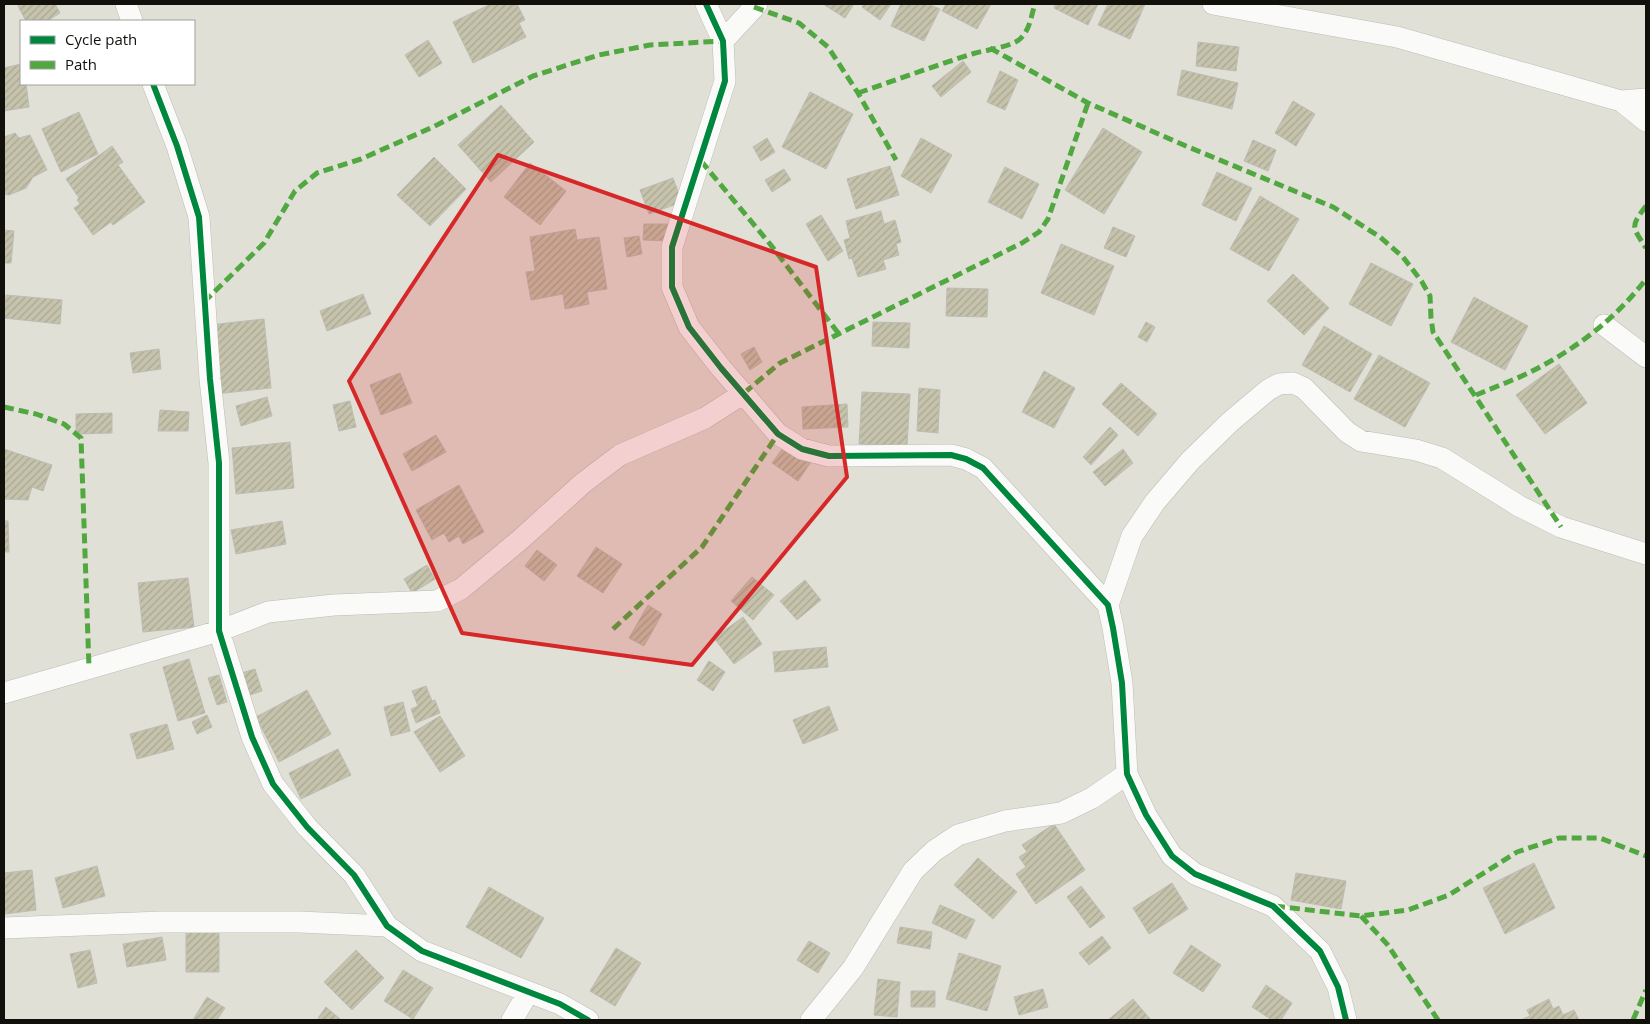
<svg xmlns="http://www.w3.org/2000/svg" width="1650" height="1024" viewBox="0 0 1650 1024" font-family="'Open Sans',sans-serif">
<style>
.building{fill:url(#building-hatch);stroke:#bcbcb5}
.lines{fill:none;stroke-linecap:round;stroke-linejoin:round}
.minor-casing{stroke:#bdbcb5;stroke-width:22}
.minor{stroke:#fafaf9;stroke-width:21}
.quiet{stroke:#51a841;stroke-width:5;stroke-dasharray:10 5;stroke-linecap:butt}
.cycleway-casing{stroke:#fff;stroke-width:9}
.cycleway{stroke:#00873e;stroke-width:6}
.marked{fill:#d62828;fill-opacity:0.2;stroke:#d62828;stroke-width:4;stroke-linejoin:round}
</style>
<defs>
<pattern id="building-hatch" width="6" height="6" patternUnits="userSpaceOnUse" patternTransform="scale(1.25)"><rect width="6" height="6" fill="#c6c3ac"/><path d="M-1 1l2-2M0 6l6-6M5 7l2-2" fill="none" stroke="#a9a693"/></pattern>
</defs>
<rect width="100%" height="100%" fill="#e1e0d7"/>
<path class="building" d="M21,4H55L60,13L47,21H26L18,6Z
M491,4H517L525,20L519,23L526,37L473,63L453,22Z
M823,4H854L845,18Z
M864,4H891L880,20L862,7Z
M901,4H928L940,9L924,41L891,26Z
M946,4H991L977,29L942,11Z
M1056,4H1098L1088,25L1054,8Z
M1108,4H1145L1130,39L1098,25Z
M428,40L442,63L419,77L405,55Z
M1198,42L1239,47L1236,71L1196,66Z
M963,61L971,72L941,97L932,86Z
M21,64V84H26L29,107L4,111V68Z
M1182,70L1238,83L1232,109L1177,95Z
M1000,71L1018,80L1005,110L987,102Z
M810,92L853,114L826,169L782,147Z
M1293,101L1315,114L1296,146L1275,133Z
M501,105L534,142L491,182L458,145Z
M79,112L98,154L61,172L42,129Z
M1103,128L1142,152L1104,214L1065,190Z
M15,133L19,138L30,135L47,170L33,177L26,188L9,195L4,194V137Z
M767,138L775,152L761,161L753,147Z
M921,138L952,155L931,193L901,176Z
M1253,140L1276,150L1268,171L1244,161Z
M112,146L123,162L118,165L145,202L113,225L111,222L93,235L74,208L80,204L77,200L79,198L66,179Z
M434,157L466,189L430,226L397,195Z
M530,163L566,191L540,225L504,197Z
M890,166L899,195L856,209L847,179Z
M1005,167L1039,184L1022,219L988,202Z
M784,169L791,180L772,192L765,180Z
M1217,172L1252,188L1236,221L1202,205Z
M673,178L682,202L649,214L640,190Z
M1260,196L1299,219L1269,271L1230,249Z
M881,211L884,224L895,220L901,242L896,244L899,255L883,260L886,269L858,277L852,258L849,259L844,240L850,238L846,221Z
M821,215L843,251L828,261L806,224Z
M644,224H672V241L643,240Z
M1113,227L1135,236L1126,257L1104,248Z
M575,229L577,240L599,237L607,289L587,292L589,304L565,309L563,294L531,300L526,272L535,271L530,237Z
M4,230L14,231L11,263H4Z
M639,236L642,254L627,257L624,238Z
M1061,244L1114,266L1094,315L1041,293Z
M1371,263L1413,284L1391,326L1349,304Z
M1293,274L1329,308L1304,335L1267,301Z
M947,288L988,289L987,317L946,316Z
M363,294L371,314L327,331L320,311Z
M6,295L62,300L60,324L4,318Z
M1474,297L1528,326L1505,370L1451,342Z
M264,319L271,388L215,394L209,325Z
M873,322L910,323L909,348L872,346Z
M1146,322L1155,327L1147,342L1138,337Z
M1324,326L1372,354L1350,392L1302,365Z
M754,347L762,362L750,370L741,354Z
M159,349L161,369L133,373L130,353Z
M1379,355L1430,383L1405,427L1354,399Z
M1559,364L1587,403L1545,434L1516,395Z
M1044,371L1075,388L1054,428L1022,412Z
M400,373L412,403L381,415L370,385Z
M1121,383L1157,414L1138,436L1102,404Z
M919,388L940,390L938,433L917,431Z
M862,392L910,394L907,446L859,444Z
M267,397L272,416L241,426L236,406Z
M350,401L356,427L339,431L333,405Z
M847,404L848,427L803,429L802,407Z
M160,410L189,412L188,431H158Z
M112,413V433L76,434V414Z
M1110,427L1118,435L1091,465L1083,457Z
M436,435L446,452L412,471L403,454Z
M788,441L813,459L798,481L772,463Z
M290,442L294,488L236,494L232,448Z
M4,449L52,465L43,491L32,487L28,500L4,499Z
M1123,449L1133,463L1105,486L1093,472Z
M459,485L484,532L463,544L459,536L449,542L444,533L432,540L416,510Z
M4,521H8L9,552H4Z
M282,521L286,544L236,554L231,530Z
M596,547L622,564L603,593L577,576Z
M537,550L557,565L544,581L525,566Z
M427,565L435,579L412,593L404,579Z
M752,577L774,595L753,620L731,601Z
M188,578L194,627L143,632L138,583Z
M805,580L821,600L797,620L780,601Z
M648,605L662,614L644,646L629,638Z
M743,617L762,644L734,664L714,638Z
M826,647L828,667L775,672L773,652Z
M189,659L205,713L178,721L163,667Z
M709,661L725,672L713,691L697,680Z
M255,669L262,691L244,697L238,674Z
M219,675L227,702L217,705L208,678Z
M426,686L432,701L435,700L440,713L416,723L411,709L418,706L412,691Z
M307,690L331,734L279,762L256,717Z
M403,702L410,731L391,736L384,707Z
M829,706L838,730L803,744L793,720Z
M207,715L212,727L197,734L192,722Z
M440,716L465,756L440,772L414,732Z
M167,724L174,749L137,759L130,734Z
M338,749L351,775L301,799L289,773Z
M1054,824L1085,870L1036,904L1016,874L1026,867L1019,857L1027,852L1022,845Z
M978,858L1017,892L993,919L954,885Z
M1534,863L1555,908L1505,934L1483,888Z
M97,866L105,896L63,908L55,878Z
M32,870L36,910L4,914V873Z
M1296,873L1346,881L1341,909L1291,900Z
M1172,883L1188,909L1149,934L1133,908Z
M1081,886L1105,917L1090,928L1067,897Z
M489,887L544,918L521,958L466,927Z
M940,905L975,920L966,939L932,923Z
M900,927L932,932L930,949L897,943Z
M186,930H219V972H186Z
M1102,936L1111,948L1089,965L1079,953Z
M162,937L166,960L127,967L123,944Z
M809,941L830,953L818,973L797,960Z
M1191,945L1221,965L1203,992L1173,973Z
M616,948L641,963L615,1006L590,991Z
M90,950L97,983L78,988L70,954Z
M356,950L384,978L352,1010L324,982Z
M959,953L1001,966L987,1011L946,999Z
M403,970L433,988L413,1019L384,1001Z
M878,979L900,982L897,1017L874,1015Z
M1266,985L1292,1003L1281,1020H1272L1252,1007Z
M1043,989L1048,1007L1019,1015L1014,997Z
M911,991H935V1007H911Z
M207,997L225,1008L217,1020H193Z
M1133,999L1151,1020H1108Z
M1549,999L1553,1009L1559,1006L1563,1015L1574,1010L1579,1020H1521L1530,1016L1527,1010Z
M326,1007L340,1019L338,1020H321L318,1018Z"/>
<g class="lines">
<g class="minor-casing">
<path id="minor" d="M126,4L132,21
M706,4L723,41L725,81L672,247V287L689,327L721,368L778,434L802,449L829,456L951,455L966,459L983,468L1108,605L1113,628L1122,683L1127,774L1146,815L1172,856L1195,874L1273,906L1320,951L1338,987L1346,1020
M1213,4L1397,37L1621,101L1646,99
M723,41L757,4
M153,84L177,146L199,217L210,379L219,463V631L252,737L273,784L307,827L354,875L387,926L422,951L560,1004L588,1020
M1621,101L1646,121
M1604,325L1646,357
M1108,605L1132,536L1155,502L1190,461L1230,422L1268,390L1279,384L1293,383L1304,388L1347,432L1361,441L1416,450L1442,458L1519,506L1561,527L1646,554
M4,693L219,631L268,612L334,605L437,601L461,589L521,539L583,483L620,455L705,418L744,393
M4,928L162,922H300L387,926
M512,1020L528,993
M811,1020L853,968L913,871L934,851L958,835L1005,821L1061,813L1092,798L1127,774"/>
</g>
<use href="#minor" class="minor"/>
<path class="quiet" d="M754,7L799,23L828,47L858,93L896,160
M990,48L1088,103L1186,146L1333,207L1380,237L1403,257L1422,282L1430,296L1431,318L1433,332L1561,527
M858,93C896,80 934,66 972,54C985,50 1011,47 1020,39C1030,30 1031,16 1035,4
M701,161L770,244L839,334
M1646,206C1630,227 1632,226 1646,248
M204,302L264,243L295,191L317,173L361,159L433,127L533,76L599,55L650,45L723,41
M744,393L780,363L1022,243L1039,232L1048,219L1088,103
M1476,395C1497,386 1520,378 1540,367C1581,345 1618,316 1646,279
M4,407L36,414L64,424L81,438L89,668
M613,629L702,547L778,434
M1275,906L1361,916L1408,910L1449,895L1517,852L1559,838H1600L1646,856
M1361,916L1387,944L1438,1020
M1633,1020L1646,990"/>
<g class="cycleway-casing">
<path id="cycleway" d="M706,4L723,41L725,81L672,247V287L689,327L721,368L778,434L802,449L829,456L951,455L966,459L983,468L1108,605L1113,628L1122,683L1127,774L1146,815L1172,856L1195,874L1273,906L1320,951L1338,987L1346,1020
M153,84L177,146L199,217L210,379L219,463V631L252,737L273,784L307,827L354,875L387,926L422,951L560,1004L588,1020"/>
</g>
<use href="#cycleway" class="cycleway"/>
</g>
<path class="marked" d="M498,155L816,267L847,477L692,665L462,633L349,381Z"/>
<rect width="1650" height="1024" fill="none" stroke="#11100b" stroke-width="10"/>
<rect x="20" y="20" width="175" height="65" fill="#ffffff" stroke="#a09f9d"/>
<rect x="30" y="36" width="25" height="8" fill="#00873e" stroke="#a09f9d"/>
<text x="65" y="45" font-size="15" fill="#11100b">Cycle path</text>
<rect x="30" y="61" width="25" height="8" fill="#51a841" stroke="#a09f9d"/>
<text x="65" y="70" font-size="15" fill="#11100b">Path</text>
</svg>
